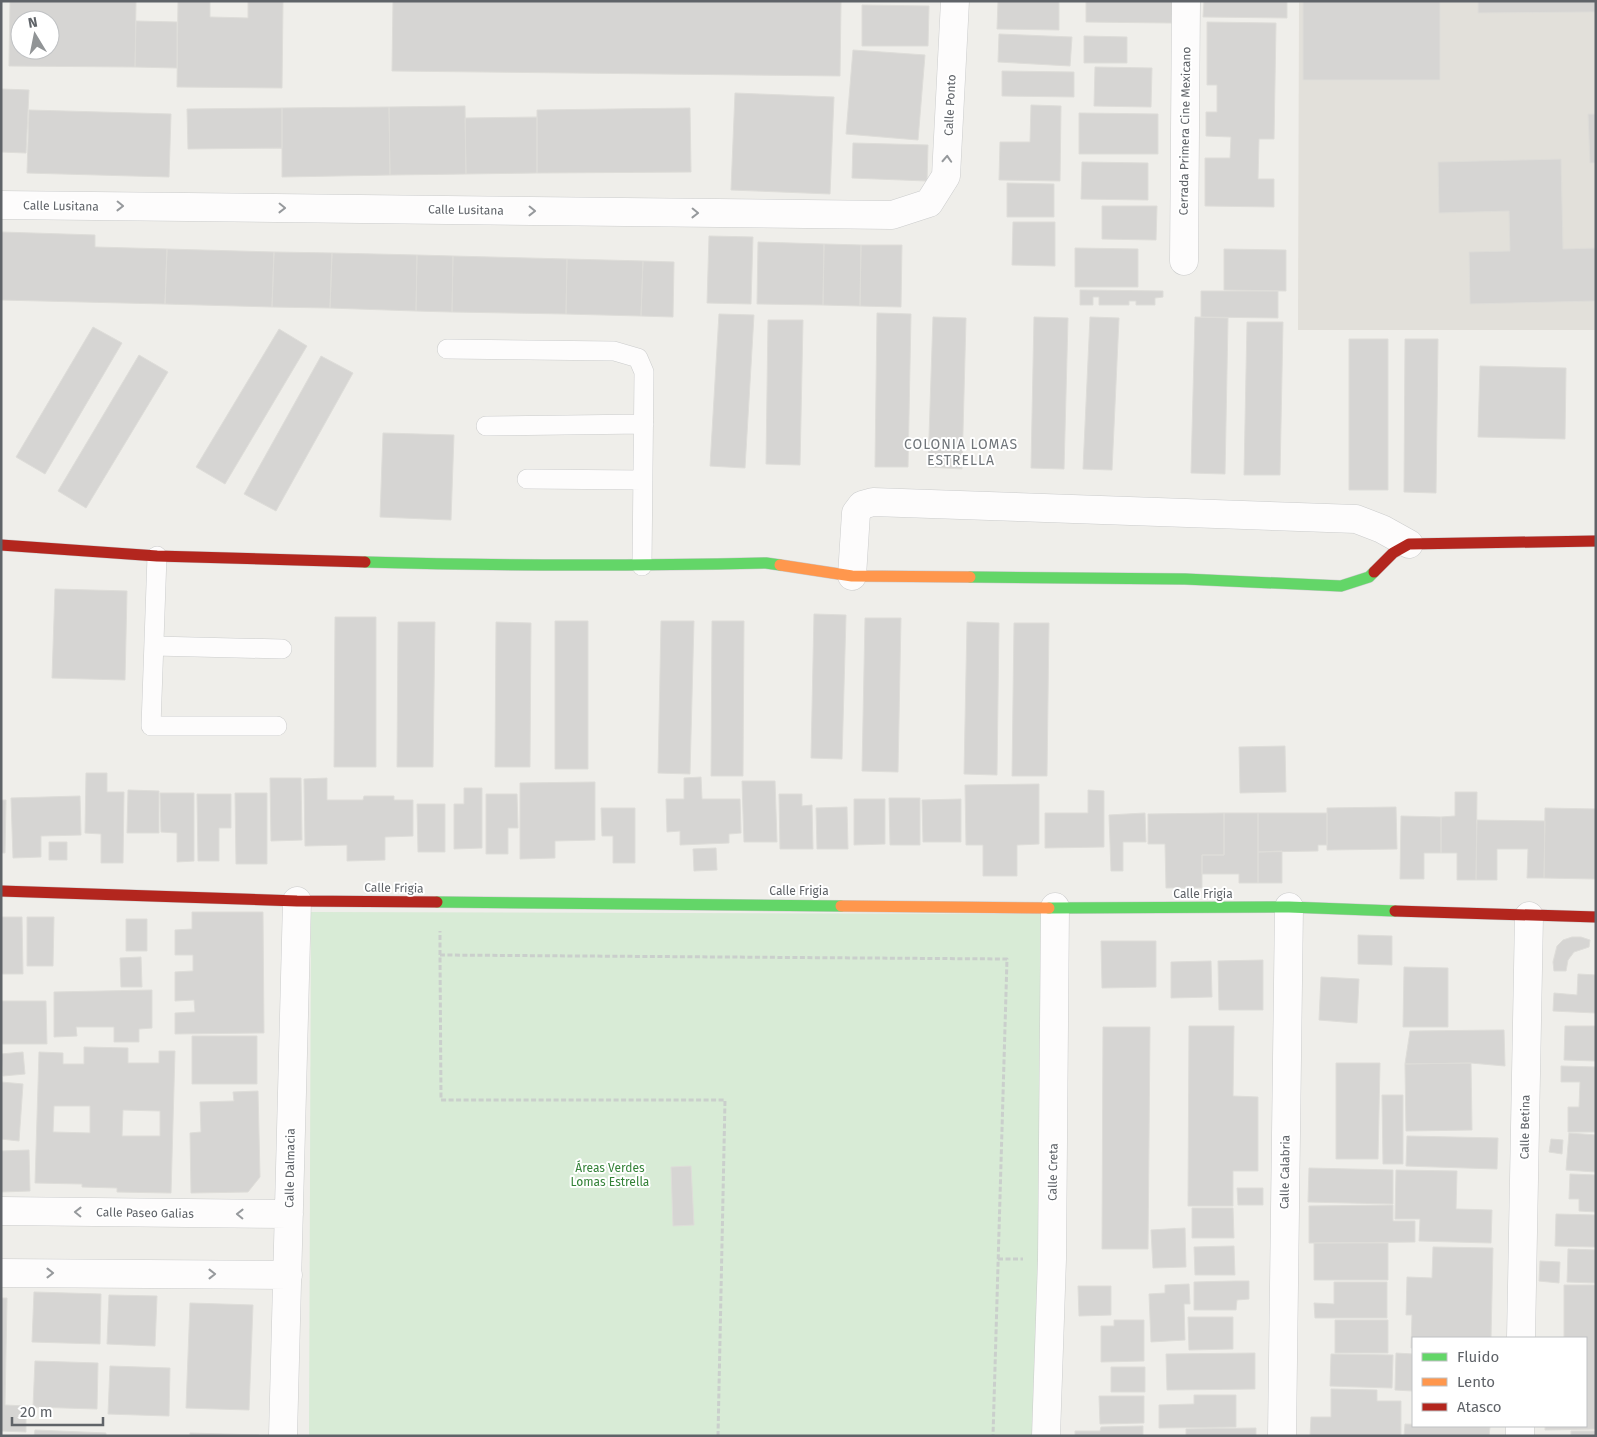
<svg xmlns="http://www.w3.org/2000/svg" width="1597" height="1437" viewBox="0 0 1597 1437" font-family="'Fira Sans',sans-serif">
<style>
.education{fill:#e2e0da}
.green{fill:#d8ebd6}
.building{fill:#d6d5d3;stroke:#deddd9;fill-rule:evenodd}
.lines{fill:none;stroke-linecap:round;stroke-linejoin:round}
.lane-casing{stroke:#cbcccc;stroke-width:20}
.street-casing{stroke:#cbcccc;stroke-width:29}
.fast-casing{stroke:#cacacb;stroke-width:12}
.slow-casing{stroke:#cacacb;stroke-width:12}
.jam-casing{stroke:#cacacb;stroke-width:12}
.path{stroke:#cacfcc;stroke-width:3;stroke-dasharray:5 2.5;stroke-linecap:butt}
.lane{stroke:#fdfcfc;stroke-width:19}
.street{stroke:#fdfcfc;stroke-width:28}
.fast{stroke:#63d668;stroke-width:11}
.slow{stroke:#ff974d;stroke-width:11}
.jam{stroke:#b3261e;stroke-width:11}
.oneway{stroke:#96999c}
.labels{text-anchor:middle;stroke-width:4;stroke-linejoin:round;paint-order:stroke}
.street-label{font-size:12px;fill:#5f6368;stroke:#fff}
.park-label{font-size:12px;fill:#348238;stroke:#fff}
.neighbourhood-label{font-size:14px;letter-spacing:1px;fill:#70757a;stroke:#fff}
</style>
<rect width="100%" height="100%" fill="#efeeea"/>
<path class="education" d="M1299,1H1596V330H1298Z"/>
<path class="green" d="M311,912L1049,914L1035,1436H309Z"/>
<path class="building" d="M10,1H136L135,67L9,66ZM20,20H50V50H20Z
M178,1H210V17L248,18V1H283L282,88L177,87Z
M393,1L841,2L840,76L392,71Z
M998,1H1059V30L997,29Z
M1086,1H1173L1172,23L1086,22Z
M1204,1H1287V18L1203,17Z
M1303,1H1440V80H1303Z
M1478,1H1596V12L1478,13Z
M862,5L929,6L928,46H862Z
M136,21L177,22V68L135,67Z
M1207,22L1276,23L1274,139H1259L1258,179H1274V207L1205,206V158H1230L1231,137L1206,136V112H1217V85H1207Z
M999,34L1072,37L1070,66L998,62Z
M1084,36L1127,37V63H1084Z
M853,50L925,55L918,140L846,134Z
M1095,67L1152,68L1151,107L1094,106Z
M1002,71L1074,72V97L1002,96Z
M1,89L29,90L26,153L1,152Z
M735,93L834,97L830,194L731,190Z
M1031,105L1061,106L1060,181L999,180L1000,142H1030Z
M465,106L466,174L390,175L389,107Z
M389,107L390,175L282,177V108Z
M282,108V148L188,149L187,109Z
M690,108L691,172L537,173V110Z
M29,110L171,114L169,177L27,173Z
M1079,113L1158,114V154H1079Z
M1588,114H1596V163H1590Z
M537,117V173L466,174L465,118Z
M853,143L928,145L927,181L852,178Z
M1561,159L1563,249L1596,248V301L1470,304L1469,252L1510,251L1509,211L1439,213L1438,162Z
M1082,162L1148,163V200L1081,199Z
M1007,183L1054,184V217H1007Z
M1102,206H1157L1156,240L1102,239Z
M1013,222H1055V266L1012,265Z
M1,232L95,235V247L167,249L165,304L1,300Z
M709,236L753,237L751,304L707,303Z
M758,242L824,244L823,305L757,304Z
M824,244L861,245L860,306L823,305Z
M861,245H902L901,307L860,306Z
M1075,248L1138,249V287H1075Z
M167,249L274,252L272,307L165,304Z
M1224,249L1286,250V291L1224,290Z
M274,252L332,253L330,308L272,307Z
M332,253L417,255L416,311L330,308Z
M417,255L453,256L452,312L416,311Z
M453,256L567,259L566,314L452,312Z
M567,259L643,261L641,316L566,314Z
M643,261L674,262L673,317L641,316Z
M1080,290L1163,291V297L1155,298V305H1136V301H1129V305H1099V297H1093V305H1080Z
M1201,291H1278V318L1201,317Z
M877,313L911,314L908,467H875Z
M719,314L754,315L745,468L710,466Z
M933,317L966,318L962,469L928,467Z
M1034,317L1068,318L1064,469L1031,468Z
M1090,317L1119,318L1112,470L1083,469Z
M1195,317L1228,318L1225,474L1191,473Z
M768,320H803L800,465L766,464Z
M1247,322H1283L1280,475H1244Z
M93,327L122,343L45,474L16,457Z
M279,329L307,346L225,484L196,467Z
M1349,339H1388V490H1349Z
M1405,339H1438L1436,493L1404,492Z
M139,355L168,372L86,508L58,491Z
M321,356L353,373L276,511L244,494Z
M1480,366L1566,368L1565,439L1478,437Z
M383,433L454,435L451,520L380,517Z
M55,589L127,591L125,680L52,678Z
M814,614L846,615L842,759L811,758Z
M335,617H376V767H334Z
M865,618H901L898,772L862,771Z
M555,621H588V769H555Z
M661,621H694L690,774L658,773Z
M712,621H744L743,776H711Z
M398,622H435L433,767H397Z
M496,622L531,623L530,767H495Z
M967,622L999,623L997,775L964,774Z
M1014,623H1049L1047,776H1012Z
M1285,746L1286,792L1240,793L1239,747Z
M86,773H107V792H124L123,863H101V834L85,833Z
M701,777L702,799H740L741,833L729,834V843L680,845V831L667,832L666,799H684V778Z
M270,778H301L302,840L271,841Z
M327,778V800H363L364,796H394V800H413V836L385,837V860L347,861V845L305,846L304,779Z
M742,781H775L777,842H744Z
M595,782V840L555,841V858L520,859V783Z
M1039,784V844L1017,845V876H983V845H966L965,785Z
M464,788H482V848L454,849V804H464Z
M128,790L159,791V833H127Z
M1088,790L1104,791V847L1045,848V813H1088Z
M1455,792H1477L1476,880H1457V853H1441V817L1455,816Z
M160,793H194V861L177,862V833L161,832Z
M235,793H267V864H236Z
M197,794H231V828H219V861H198Z
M486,794H517L518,828H508V854H486Z
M779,794H802V806L812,805L813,849H780Z
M80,796L81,835L41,836V857L13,858L11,798Z
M889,798H920V845H890Z
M854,799H885V844L854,845Z
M961,799V842H923L922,800Z
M1,800H6L5,853H1Z
M417,804H445V852H418Z
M847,807L848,849H817L816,808Z
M1396,807L1397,849L1327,850V808Z
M601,808H635V863H613V836H602Z
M1545,808L1596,809V879L1544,878Z
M1145,813L1146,842H1123V871H1111L1109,815Z
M1224,813V855H1202V888H1166L1165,844H1148V814Z
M1224,813H1258V883H1239V874H1202V855H1224Z
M1258,813H1327V845H1318V851L1258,852Z
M1401,816L1441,817V853H1424V879H1400Z
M1477,820L1545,821L1544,878H1527L1528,849H1497V880H1476Z
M49,842H67V860H49Z
M716,848L717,870L694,871L693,849Z
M1282,851V883H1258V852Z
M192,912H263L264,1033L175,1034V1013L195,1012L194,1000L175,1001V972L193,971V955H175V930L192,929Z
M1,917H22L23,974H1Z
M27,917H54L53,966H27Z
M126,919H147V951H126Z
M1358,935L1392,936V965L1358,964Z
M1572,937H1581L1590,940L1589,947L1574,952L1568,960L1566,971H1554L1553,962L1557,946L1563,940Z
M1101,941H1156V987L1102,988Z
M141,957L142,987H121L120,958Z
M1263,960V1010H1219L1218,961Z
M1211,961L1212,997L1171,998V962Z
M1404,967L1448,968V1027H1403Z
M1578,974L1596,975V1013L1553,1011L1554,993L1577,995Z
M1321,977L1359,979L1357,1023L1319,1020Z
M152,990V1028L139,1029V1042H114V1027H76L77,1036L54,1037V992Z
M1,1001H46L47,1044H1Z
M1189,1026H1234L1233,1096L1258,1097V1171H1233V1206H1188Z
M1565,1026H1596V1061L1564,1060Z
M1103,1027H1150L1148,1249H1102Z
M1504,1030L1505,1066L1471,1063L1405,1064L1410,1031Z
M192,1036H257V1084H192Z
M84,1047L128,1048V1063H159V1051H175L171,1193L117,1192V1188L82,1187V1184L35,1183L39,1052L63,1053V1064H84ZM54,1106H90V1133L53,1132ZM123,1110L160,1111V1136H122Z
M23,1052L25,1074L3,1076L1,1054Z
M1336,1063H1380L1378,1159H1336Z
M1471,1063L1472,1130L1406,1131L1405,1064Z
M1561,1066L1596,1067V1132H1568V1107H1579L1580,1082H1561Z
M1,1082L23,1084L19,1141L1,1139Z
M258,1091L260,1177L248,1192L191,1193L190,1133L201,1132L200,1102L234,1101L233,1092Z
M1382,1095H1403V1164H1383Z
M1569,1133L1596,1135V1172L1566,1170Z
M1407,1136L1498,1138L1497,1169L1406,1166Z
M1551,1139L1563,1140L1562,1154L1549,1152Z
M29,1150L30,1191L1,1192V1151Z
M691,1166L694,1225L673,1226L671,1167Z
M1309,1168L1393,1170V1204L1308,1202Z
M1396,1170L1457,1171L1456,1209L1492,1210L1491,1243L1419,1241L1420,1219H1395Z
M1570,1174L1596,1175V1212L1579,1211V1199H1569Z
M1237,1188H1263V1205H1238Z
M1393,1205V1221H1415V1242L1309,1243V1206Z
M1192,1208H1233L1234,1238H1192Z
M1556,1214L1596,1215V1247L1555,1246Z
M1185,1228L1186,1267L1153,1268L1151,1230Z
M1314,1243H1388V1280H1314Z
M1234,1246L1235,1275H1195L1194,1247Z
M1433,1247L1493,1248L1491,1338H1413V1348H1411L1412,1315H1406L1407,1277L1432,1278Z
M1568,1249L1596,1250V1283L1567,1282Z
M1540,1261L1560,1262L1559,1283L1539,1281Z
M1236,1281H1249V1299L1237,1300L1236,1310H1194V1282Z
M1334,1282H1387V1318H1315L1314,1303L1334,1304Z
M1189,1284L1190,1304H1184L1185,1340L1151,1342L1149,1294L1165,1293V1285Z
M1564,1285H1596V1429L1545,1430V1426H1586V1338H1564Z
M1078,1286H1111V1315L1079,1316Z
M34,1292L101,1294L100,1344L32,1342Z
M109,1295L157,1296L155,1346L107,1344Z
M1,1298H7L5,1405L26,1406V1432L1,1431Z
M190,1303L253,1305L249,1410L186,1408Z
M1188,1317H1233V1349L1189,1350Z
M1114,1320H1144V1361L1101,1362V1326H1114Z
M1335,1320H1388V1353H1335Z
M1255,1353V1389L1167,1390L1166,1354Z
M1396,1353L1413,1354V1391L1395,1390Z
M1331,1354L1393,1355L1392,1388L1330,1386Z
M35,1361L98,1363L97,1409L33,1407Z
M110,1366L170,1368L169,1416L108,1414Z
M1111,1367H1145V1392H1111Z
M1331,1389L1377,1390V1401H1401V1436H1310L1311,1417H1331Z
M1194,1395H1236V1427L1159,1428V1405L1194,1404Z
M1099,1396H1144V1423L1100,1424Z
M1405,1424L1490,1427L1489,1436H1404Z
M1143,1426V1436H1075V1431H1100L1101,1427Z
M1256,1428V1436H1186V1429Z
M35,1430L106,1433V1436H34Z
M1571,1431H1596V1436H1571Z
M190,1433L259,1435V1436H190Z"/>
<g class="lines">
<g class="lane-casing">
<path id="lane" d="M447,349L614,351L638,358L644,372L642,566
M486,426L644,424
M527,479L643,480
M157,556L151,726H277
M154,646L282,649"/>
</g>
<g class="street-casing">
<path id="street" d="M1,205L892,215L929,203L946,176L955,1
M1184,261L1186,1
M852,576L856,513L862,505L873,502L1356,519L1382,529L1409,544
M1,1211L289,1214
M1,1273L288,1275
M1521,1338L1529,916
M283,1436L297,901
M1046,1436L1052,1259L1055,907
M1282,1436L1289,907
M1520,1436V1426"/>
</g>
<g class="fast-casing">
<path id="fast" d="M365,562C499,566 632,566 766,563L780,565
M970,577L1185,579L1341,586L1369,577L1374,572
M437,902L841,906
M1049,908L1289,907L1395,911"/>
</g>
<g class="slow-casing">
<path id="slow" d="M780,565L852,576L970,577
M841,906L1049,908"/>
</g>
<g class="jam-casing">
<path id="jam" d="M1,545L157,556L365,562
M1374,572L1393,553L1409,544L1596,541
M1,891L297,901L437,902
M1395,911L1596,917"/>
</g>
<path class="path" d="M440,955V931
M998,1259H1023
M718,1436L725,1100H441L440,955L1007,959L993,1436"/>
<use href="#lane" class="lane"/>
<use href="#street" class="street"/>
<use href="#fast" class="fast"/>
<use href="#slow" class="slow"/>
<use href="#jam" class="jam"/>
</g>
<defs><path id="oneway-chevron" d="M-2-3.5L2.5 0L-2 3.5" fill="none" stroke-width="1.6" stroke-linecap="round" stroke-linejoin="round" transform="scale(1.25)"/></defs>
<g class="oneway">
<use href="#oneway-chevron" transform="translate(947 159) rotate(-87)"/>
<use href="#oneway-chevron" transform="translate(120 206) rotate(1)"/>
<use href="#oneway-chevron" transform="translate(282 208) rotate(1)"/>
<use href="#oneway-chevron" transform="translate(532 211) rotate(1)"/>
<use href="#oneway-chevron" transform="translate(695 213) rotate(1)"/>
<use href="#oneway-chevron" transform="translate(78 1212) rotate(-179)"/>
<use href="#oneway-chevron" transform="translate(240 1214) rotate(-179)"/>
<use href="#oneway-chevron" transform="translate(50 1273)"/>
<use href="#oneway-chevron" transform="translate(212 1274)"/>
</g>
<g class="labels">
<g class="street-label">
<text transform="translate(950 105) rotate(-87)" y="4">Calle Ponto</text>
<text transform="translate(1185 131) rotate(-89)" y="4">Cerrada Primera Cine Mexicano</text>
<text transform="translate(61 206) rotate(1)" y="4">Calle Lusitana</text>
<text transform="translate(466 210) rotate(1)" y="4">Calle Lusitana</text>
<text transform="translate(394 888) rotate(1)" y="4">Calle Frigia</text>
<text x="799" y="895">Calle Frigia</text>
<text x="1203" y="898">Calle Frigia</text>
<text transform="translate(1525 1127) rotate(-89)" y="4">Calle Betina</text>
<text transform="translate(290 1168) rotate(-89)" y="4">Calle Dalmacia</text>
<text transform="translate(1053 1172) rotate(-89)" y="4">Calle Creta</text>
<text transform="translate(1285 1172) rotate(-89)" y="4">Calle Calabria</text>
<text transform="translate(145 1213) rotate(1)" y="4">Calle Paseo Galias</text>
</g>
<g class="park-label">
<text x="610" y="1172">Áreas Verdes<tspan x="610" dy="14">Lomas Estrella</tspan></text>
</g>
<g class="neighbourhood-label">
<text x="961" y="449">COLONIA LOMAS<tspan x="961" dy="16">ESTRELLA</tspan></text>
</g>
</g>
<rect width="1597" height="1437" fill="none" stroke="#5f6368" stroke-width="5"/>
<rect x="1412" y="1337" width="175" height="90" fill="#ffffff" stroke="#bfc1c3"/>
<rect x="1422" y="1353" width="25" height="8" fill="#63d668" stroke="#bfc1c3"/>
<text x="1457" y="1362" font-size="15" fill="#5f6368">Fluido</text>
<rect x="1422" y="1378" width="25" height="8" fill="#ff974d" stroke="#bfc1c3"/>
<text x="1457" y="1387" font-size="15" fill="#5f6368">Lento</text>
<rect x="1422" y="1403" width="25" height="8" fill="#b3261e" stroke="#bfc1c3"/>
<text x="1457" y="1412" font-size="15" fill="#5f6368">Atasco</text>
<g transform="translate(35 35) rotate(350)"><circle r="24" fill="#ffffff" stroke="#bfc1c3"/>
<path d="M0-4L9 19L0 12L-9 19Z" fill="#919496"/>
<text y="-8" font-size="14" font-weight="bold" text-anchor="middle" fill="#5f6368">N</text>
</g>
<path d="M12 1417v8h91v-8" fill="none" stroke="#5f6368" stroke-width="2.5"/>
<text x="20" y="1417" font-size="15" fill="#5f6368" stroke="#ffffff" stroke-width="4" paint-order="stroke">20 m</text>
</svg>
